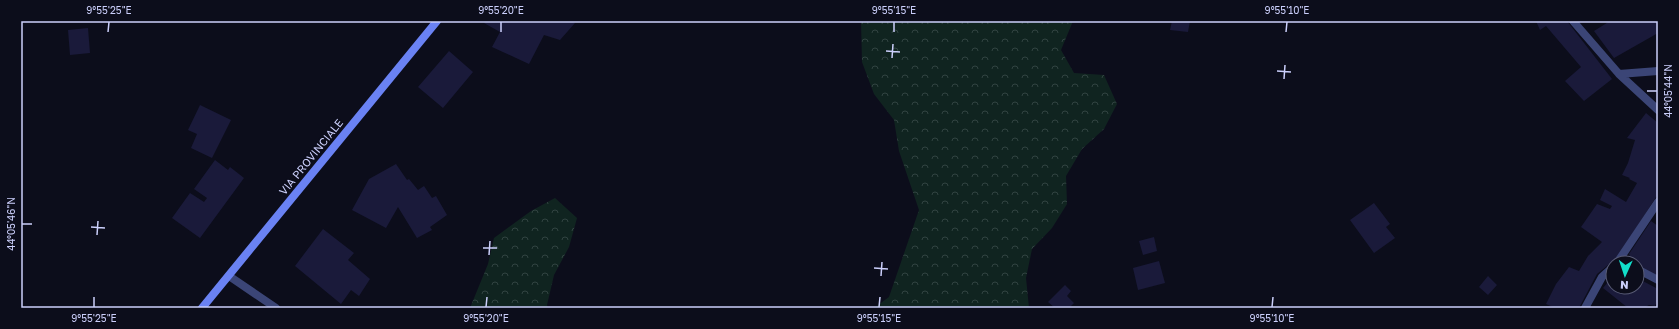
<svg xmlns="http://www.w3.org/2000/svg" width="1679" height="329" viewBox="0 0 1679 329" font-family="'Golos Text',sans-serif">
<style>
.forest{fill:url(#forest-crowns)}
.building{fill:#1a1a3a}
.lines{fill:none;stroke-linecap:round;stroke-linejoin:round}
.service{stroke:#3b4576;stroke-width:8}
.minor{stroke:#3b4576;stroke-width:8}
.secondary{stroke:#6a82f3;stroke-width:8}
.ticks{fill:none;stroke:#cbcffb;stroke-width:1.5}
.labels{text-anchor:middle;stroke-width:3;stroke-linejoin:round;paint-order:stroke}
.street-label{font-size:11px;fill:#cbcffb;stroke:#0c0d1b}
.neatline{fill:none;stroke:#cbcffb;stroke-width:1.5}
.ticks-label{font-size:10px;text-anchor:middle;fill:#cbcffb}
</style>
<defs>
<pattern id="forest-crowns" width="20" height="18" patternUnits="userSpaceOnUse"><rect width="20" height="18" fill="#102420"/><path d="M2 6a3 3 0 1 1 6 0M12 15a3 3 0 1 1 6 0" fill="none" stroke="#314341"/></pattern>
</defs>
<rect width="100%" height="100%" fill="#0c0d1b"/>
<path class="forest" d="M861,21H1073L1061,50L1074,73L1104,75L1117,104L1104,129L1082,149L1066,176L1067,204L1052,228L1032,249L1026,278L1029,308H874L889,297L919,210L899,151L894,120L874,94L862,62Z
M555,198L577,218L569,247L554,275L547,305L548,308H470L488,264L494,238L531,211Z"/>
<path class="building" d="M486,21H570L575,23L560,40L544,35L529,64L492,47L500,32L484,23Z
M1172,21H1190L1188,32L1170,30Z
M1536,21H1567L1612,79L1584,101L1565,81L1581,67L1546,26L1540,30Z
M1610,21H1658V33L1614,58L1594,31Z
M88,28L90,53L70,55L68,30Z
M449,51L473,72L443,108L418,87Z
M200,105L231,120L212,158L191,148L197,134L188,130Z
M1646,113L1658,123V164L1656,171L1658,172V194L1618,257L1597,274L1579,308H1555L1546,304L1556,284L1569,267L1579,271L1588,256L1602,242L1581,227L1597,204L1610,209L1612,206L1600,200L1605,189L1626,202L1637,183L1629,179L1630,178L1622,175L1628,163L1635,140L1627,138Z
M215,160L228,170L230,167L244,178L200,238L172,218L190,193L204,202L207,198L194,189Z
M396,164L407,180L409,179L418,190L424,186L432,198L436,196L447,215L430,227L432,230L417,238L398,207L386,228L352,210L369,179Z
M1374,203L1390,224L1386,227L1395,238L1374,253L1350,220Z
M1651,221L1658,226V278L1633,262L1629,254Z
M323,229L354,253L348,260L370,279L359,296L351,290L341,304L295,266Z
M1154,237L1157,251L1143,255L1139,241Z
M1159,261L1165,283L1138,290L1133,268Z
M1488,276L1497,285L1488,295L1479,287Z
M1613,276V287H1637V278L1658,289V299L1655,306L1649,305L1644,308H1628L1603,288Z
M1065,285L1071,291L1067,296L1074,303L1069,308H1055L1048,302Z"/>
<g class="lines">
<path class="service" d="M1573,21L1619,74L1658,71
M1619,74L1658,110
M1617,263L1658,202
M1637,269L1658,280
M1585,308L1602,277L1613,267"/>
<path class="minor" d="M229,276L276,308"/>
<path class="secondary" d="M202,308L437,21"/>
</g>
<path class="ticks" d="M108,32L109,22M501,32V22M894,32V22M1286,32L1287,22M886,51L900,52M892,58L893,44M1277,71L1291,72M1284,79L1285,65M1647,91H1657M22,224H32M91,227L105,228M97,235L98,221M483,248H497M489,255L490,241M874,268L888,269M881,276L882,262M94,307V297M486,307L487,297M879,307L880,297M1272,307L1273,297"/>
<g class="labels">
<g class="street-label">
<text transform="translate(311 157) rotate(-51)" y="4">VIA PROVINCIALE</text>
</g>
</g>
<rect width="1679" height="329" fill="none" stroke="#0c0d1b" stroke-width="44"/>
<g transform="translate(1625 275) rotate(183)"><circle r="19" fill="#0c0d1b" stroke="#585b75"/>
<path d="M0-3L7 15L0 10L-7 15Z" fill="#12dfcb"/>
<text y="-6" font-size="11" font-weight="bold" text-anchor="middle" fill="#cbcffb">N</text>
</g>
<rect x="22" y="22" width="1635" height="285" class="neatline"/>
<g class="ticks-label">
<text x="109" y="14">9°55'25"E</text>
<text x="501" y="14">9°55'20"E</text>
<text x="894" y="14">9°55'15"E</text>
<text x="1287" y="14">9°55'10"E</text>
<text transform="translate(1668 91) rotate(-90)" y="4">44°05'44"N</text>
<text transform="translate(11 224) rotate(-90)" y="4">44°05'46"N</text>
<text x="94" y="322">9°55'25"E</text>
<text x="486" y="322">9°55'20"E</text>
<text x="879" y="322">9°55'15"E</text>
<text x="1272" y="322">9°55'10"E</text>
</g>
</svg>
